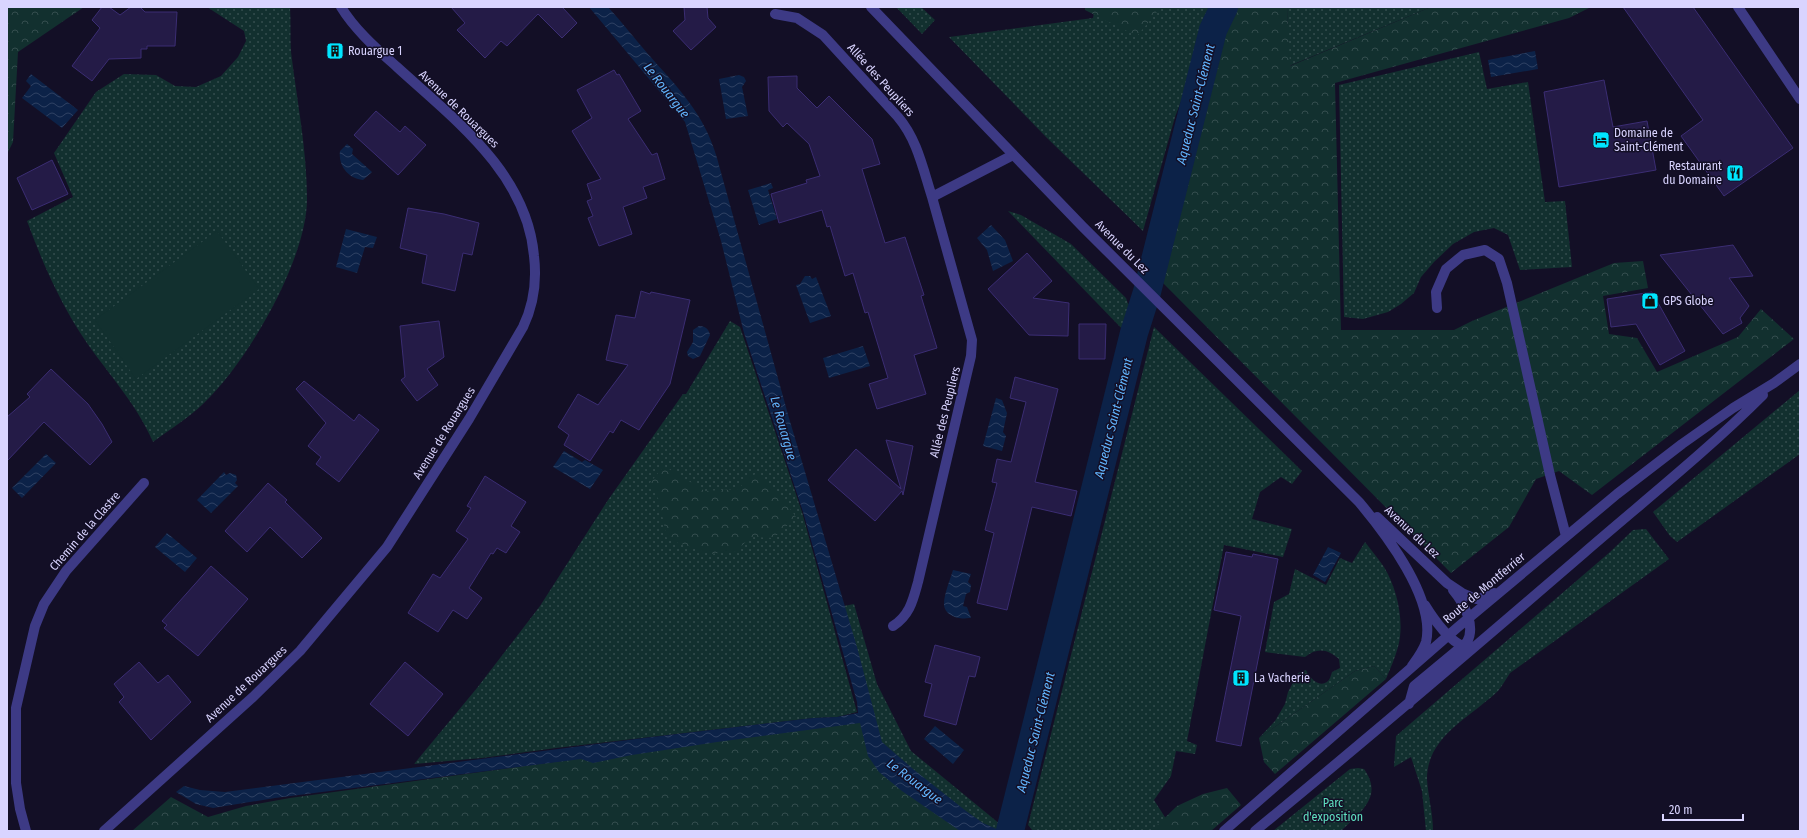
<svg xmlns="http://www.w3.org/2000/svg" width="1807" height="838" viewBox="0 0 1807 838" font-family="'Fira Sans Condensed',sans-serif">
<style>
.grass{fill:url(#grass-dots)}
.forest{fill:url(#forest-crowns)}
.garden{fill:#12302f}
.water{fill:url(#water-waves)}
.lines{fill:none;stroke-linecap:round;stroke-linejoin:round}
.canal{stroke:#0c2248;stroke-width:28}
.building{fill:#241b47;stroke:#3b2d73}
.service{stroke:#3d3a85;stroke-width:10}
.minor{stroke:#3d3a85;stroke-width:10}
.tertiary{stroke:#3d3a85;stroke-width:10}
.labels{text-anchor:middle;stroke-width:3;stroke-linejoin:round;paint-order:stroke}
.poi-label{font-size:12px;fill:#d9d4ff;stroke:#130f26;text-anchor:start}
.street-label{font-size:12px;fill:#d9d4ff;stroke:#130f26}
.park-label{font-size:12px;fill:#5fe0c0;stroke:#130f26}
.water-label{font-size:13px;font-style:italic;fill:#62b6ff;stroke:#130f26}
</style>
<defs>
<pattern id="grass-dots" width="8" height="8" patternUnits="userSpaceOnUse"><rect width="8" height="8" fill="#12302f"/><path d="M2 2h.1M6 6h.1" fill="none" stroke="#344d4e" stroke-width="1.8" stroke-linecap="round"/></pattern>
<pattern id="forest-crowns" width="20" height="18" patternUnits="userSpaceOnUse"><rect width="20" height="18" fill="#12302f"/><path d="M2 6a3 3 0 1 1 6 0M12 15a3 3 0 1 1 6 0" fill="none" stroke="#344d4e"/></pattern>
<pattern id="water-waves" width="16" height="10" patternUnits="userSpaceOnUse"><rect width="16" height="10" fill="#0c2248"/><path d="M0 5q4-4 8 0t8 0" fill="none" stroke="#2f4163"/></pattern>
</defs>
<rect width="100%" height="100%" fill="#130f26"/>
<path class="grass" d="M207,7H290C291,22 290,37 291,52C297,101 307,150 307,199C307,260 247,362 204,403C189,418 170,429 153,442C135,400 103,369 79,331C57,296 41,259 27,221L73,197L54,153L96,92L124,74L156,75L175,86L196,87L221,76L238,57L246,41L244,31Z
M896,7H921L935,20L922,34Z
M1095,7H1212L1202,47L1175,117L1143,231L1047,138L949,37L1093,18Z
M1287,7H1431L1289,66Z
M1479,52L1487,89L1528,82L1545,202L1565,201L1572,267L1520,270L1508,235L1494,228L1474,232L1453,244L1434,262L1421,277L1414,293L1401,304L1388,312L1363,319L1344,317L1339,85Z
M1008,211L1021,215L1071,244L1126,298C1129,310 1140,315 1143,327L1019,831L1004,825L1125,332Z
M730,321L740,327L802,512L857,712L837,717L813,718L556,748L482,758L414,764L477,688L540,606L608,500L683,394H686Z
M1154,327L1302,471L1292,484L1281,477L1260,492L1252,519L1292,529L1283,557L1224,545L1187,741L1197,745L1195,754L1176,751L1171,776L1154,800L1170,825L1163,831H1033L1028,825Z
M1800,390V454L1677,542L1670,536L1653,512Z
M1646,529L1669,559L1510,673C1506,679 1502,686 1498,691C1471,717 1427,736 1427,779C1428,796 1433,813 1433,831H1426L1422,791L1411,757L1394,767L1396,736L1610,552L1633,530Z
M1365,542C1371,550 1378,558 1384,567C1397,588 1405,622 1398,647C1395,658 1390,669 1386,679L1374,666L1355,671L1259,738L1275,721L1285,704L1288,692L1298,673L1306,670C1309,677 1319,689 1328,681C1330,679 1331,675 1332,672L1340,668L1339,659C1328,649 1317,647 1305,657L1265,652L1274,602L1289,594L1295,569L1326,585L1340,558L1352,563Z
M854,604L877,684L911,751L1006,829L1010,831H998L987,827L964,812L881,743L844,606Z
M1358,768L1364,769C1384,797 1360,812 1341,831H1273L1350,769Z"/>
<path class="forest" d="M7,7H84L18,52L13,142L7,154Z
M1085,7H1161L1137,36L1085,10Z
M1235,7H1287L1290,66L1431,7H1591L1569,18L1335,83L1341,330H1454L1472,321L1614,263L1643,261L1648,288L1603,296L1609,334L1637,338L1657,372L1738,337L1761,309L1794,339L1592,495L1559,471L1536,479L1509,527L1451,573L1162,282L1196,123Z
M664,466L705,491L739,489L747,478L758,473L782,498L796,517L774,538L751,537L736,551L710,554L667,539L659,500L649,484Z
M1374,666L1386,679L1275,774L1264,762L1259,738L1355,671Z
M862,720L878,765L967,831H132L171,797L208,817L246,806L290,798Z
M1227,788L1241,805L1211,831H1151L1177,806L1203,794Z"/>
<path class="garden" d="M217,231L259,289L136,379L95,320Z"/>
<path class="water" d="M589,7H608C622,22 634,38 648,54C678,88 704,113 717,158L789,418L857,647L882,742L913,769L966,811L983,823L1001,831H960L902,791L879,772L868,756L860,723L717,742L632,755L593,763L581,759L275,798L213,808L196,804L176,792L184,786L200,790L225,792L644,738L813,718L837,717L858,713L857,702L803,512L744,333L721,241L685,122Z
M1535,51L1538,69L1491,77L1488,60Z
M31,74L78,110L62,128L22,98L31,86L26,81Z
M739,75L744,77L746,81L742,87L748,116L726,119L719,79Z
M347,144L353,149L352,154L372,172L363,180C348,179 338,165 340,151Z
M771,183L773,188L768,190L777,219L759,225L748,190Z
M991,225L1005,240L1013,261L993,271L987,250L977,238Z
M346,229L377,237L373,248L365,247L357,273L336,267Z
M805,276H810L812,279L816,277L831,316L810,323L796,285L800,284Z
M699,326C705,326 709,329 710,335L700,356L693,359L688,356L687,352L693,342V330Z
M863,346L870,366L829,378L823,358Z
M996,398L1002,400L1007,413L1003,432L1006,436L1002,451L983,446Z
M564,451L582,462L585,460L603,470L590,489L553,467Z
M46,454L56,463L22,498L12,488Z
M224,472L226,475L230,473L236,475L237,480L235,483L238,486L211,513L197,500Z
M167,533L197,558L185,572L155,547Z
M1328,547L1341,553L1325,582L1313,575Z
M953,570L971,574L968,582L971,585L970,592L966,594L963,606L967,607L971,618H969C960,620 944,616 944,604C944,594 950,580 953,570Z
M935,726L964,750L953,764L924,739Z"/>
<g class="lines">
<path class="canal" d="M1010,831L1134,333L1147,292L1213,30L1224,7"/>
</g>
<path class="building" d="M102,7H109L120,15L131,7H140L145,12H177L175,46H147V49H141V58L109,59L92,81L72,66L100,28L92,20Z
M451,7H562L577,23L562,38L538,14L507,46L501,41L485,58L457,30L465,23Z
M684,7H707L708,18L716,27L691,50L673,31L685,20Z
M1623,7H1693L1793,148L1724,196L1681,136L1703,120Z
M614,70L617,75L619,74L641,111L628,119L652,155L657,153L665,179L643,187L647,198L623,207L632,234L599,246L588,218L593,216L587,201L592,199L587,184L601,179L572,131L592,118L577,90Z
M797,76V88L817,108L829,96L872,139L880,164L862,169L885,243L905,237L924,295L921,296L937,348L914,355L926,394L877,409L869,384L888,378L868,312L865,313L853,273L845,276L830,226L827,227L822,210L779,223L771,194L807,183L806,180L820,176L809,144L787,123L783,127L769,111L768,77Z
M1604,80L1613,127L1647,121L1656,170L1559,187L1544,92Z
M376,111L400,132L405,126L426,145L398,175L354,135Z
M52,160L68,194L32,210L17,178Z
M408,208L444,214L479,223L472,255L463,253L455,291L422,283L427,255L400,248Z
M1733,245L1753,276L1729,278L1749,306L1740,318L1742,323L1723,334L1660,255Z
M1027,253L1052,281L1033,298L1069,303L1068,336L1029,335L988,289Z
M641,291L650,294L651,292L690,300L670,384L639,430L621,420L613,433L610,431L590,461L564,445L569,435L558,427L578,394L598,405L628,365L606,360L616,315L635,318Z
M1652,292L1685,351L1660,365L1636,324L1611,327L1607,299Z
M439,321L444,357L427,369L438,385L417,401L401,380L405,377L400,326Z
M1079,324H1106L1105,359H1079Z
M51,369L88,404L102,424L112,442L90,465L44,422L7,461V417L30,397L27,394Z
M1015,377L1058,389L1035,482L1077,491L1071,516L1032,507L1007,610L977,603L994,533L985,530L997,483L992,482L997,459L1011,462L1026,402L1010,398Z
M304,381L354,421L359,414L379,430L339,482L316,464L321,457L308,446L326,423L296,389Z
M886,440L913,446L903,495L902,491L875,521L828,480L856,449L901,489Z
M485,476L526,502L511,526L520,532L506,553L497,548L493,554L491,553L469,588L482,598L467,619L453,610L438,632L408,613L433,574L440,578L468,539L456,531L471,508L467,506Z
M268,483L287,500L285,502L322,538L302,558L270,527L247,552L225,531Z
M1226,552L1252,557L1253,554L1278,559L1241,746L1216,741L1241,616L1214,610Z
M211,566L248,599L198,656L164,628L167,625L162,621Z
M935,645L980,657L975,677L969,676L956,725L924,716L932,684L925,682Z
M139,662L158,683L168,675L191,702L151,740L119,702L124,697L114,684Z
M405,662L443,694L408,736L370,704Z"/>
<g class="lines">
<path class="service" d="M1738,7L1800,99
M1437,308L1436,292L1446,269L1463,255L1485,250L1499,259L1507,283L1550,475L1566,536"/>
<path class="minor" d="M775,14L797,18L823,35L898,117C917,139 923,169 932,197
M893,626C910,615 913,600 918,582L971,356L972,340L932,197L1013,155
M26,831L20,809L16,783V708L35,626L44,604L66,571L144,483
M104,831L253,697L300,651L387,547L469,419L523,327C534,304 537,281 534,256C527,173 454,119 397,67C377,49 355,30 341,7"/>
<path class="tertiary" d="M871,7L1083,227L1359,502C1385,533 1436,599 1426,642C1423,651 1417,659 1412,666
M1377,517L1447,583L1462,593L1476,599L1485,597L1494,593
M1425,605C1433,618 1452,646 1468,647
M1409,704L1414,686L1467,642C1476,626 1464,603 1453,590
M1224,831L1458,627L1617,494L1682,444L1733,408L1774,383L1800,364
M1255,831C1366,740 1475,647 1584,553C1644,501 1707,451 1763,395"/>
</g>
<defs>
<g id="building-square" transform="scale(0.9)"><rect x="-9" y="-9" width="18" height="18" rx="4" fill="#00e5ff" stroke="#130f26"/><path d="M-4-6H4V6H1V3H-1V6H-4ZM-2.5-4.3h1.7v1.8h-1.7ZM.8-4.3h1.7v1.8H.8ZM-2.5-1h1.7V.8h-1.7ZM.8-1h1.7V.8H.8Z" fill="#111"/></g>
<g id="hotel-square" transform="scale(0.9)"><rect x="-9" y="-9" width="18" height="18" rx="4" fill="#00e5ff" stroke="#130f26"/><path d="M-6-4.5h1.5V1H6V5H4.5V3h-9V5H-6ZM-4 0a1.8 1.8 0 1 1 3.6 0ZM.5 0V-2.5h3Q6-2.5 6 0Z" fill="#111"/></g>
<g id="restaurant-square" transform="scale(0.9)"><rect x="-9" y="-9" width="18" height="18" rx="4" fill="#00e5ff" stroke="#130f26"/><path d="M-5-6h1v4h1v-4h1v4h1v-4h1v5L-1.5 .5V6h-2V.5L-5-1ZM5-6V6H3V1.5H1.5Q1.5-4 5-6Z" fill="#111"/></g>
<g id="shop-square" transform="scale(0.9)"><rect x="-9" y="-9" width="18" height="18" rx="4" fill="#00e5ff" stroke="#130f26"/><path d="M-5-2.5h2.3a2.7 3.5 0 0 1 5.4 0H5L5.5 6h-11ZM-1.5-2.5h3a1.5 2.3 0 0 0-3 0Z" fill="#111"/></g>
</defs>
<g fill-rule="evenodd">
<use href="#building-square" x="335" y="51"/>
<use href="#hotel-square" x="1601" y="140"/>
<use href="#restaurant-square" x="1735" y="173"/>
<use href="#shop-square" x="1650" y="301"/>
<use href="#building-square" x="1241" y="678"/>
</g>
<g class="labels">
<g class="poi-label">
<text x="348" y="55">Rouargue 1</text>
<text x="1614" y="137">Domaine de<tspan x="1614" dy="14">Saint-Clément</tspan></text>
<text x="1722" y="170" text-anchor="end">Restaurant<tspan x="1722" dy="14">du Domaine</tspan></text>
<text x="1663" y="305">GPS Globe</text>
<text x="1254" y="682">La Vacherie</text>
</g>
<g class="street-label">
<text transform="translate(881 80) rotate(48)" y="4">Allée des Peupliers</text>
<text transform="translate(459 109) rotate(44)" y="4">Avenue de Rouargues</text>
<text transform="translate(1122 247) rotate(45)" y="4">Avenue du Lez</text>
<text transform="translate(945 412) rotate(-76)" y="4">Allée des Peupliers</text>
<text transform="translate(444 433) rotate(-58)" y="4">Avenue de Rouargues</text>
<text transform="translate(85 531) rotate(-49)" y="4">Chemin de la Clastre</text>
<text transform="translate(1412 532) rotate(43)" y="4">Avenue du Lez</text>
<text transform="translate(1484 588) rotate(-40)" y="4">Route de Montferrier</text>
<text transform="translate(246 684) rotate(-43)" y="4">Avenue de Rouargues</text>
</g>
<g class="park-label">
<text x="1333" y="807">Parc<tspan x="1333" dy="14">d'exposition</tspan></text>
</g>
<g class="water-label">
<text transform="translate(667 90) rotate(52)" y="5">Le Rouargue</text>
<text transform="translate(1195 104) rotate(-76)" y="5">Aqueduc Saint-Clément</text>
<text transform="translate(1113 418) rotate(-76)" y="5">Aqueduc Saint-Clément</text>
<text transform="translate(784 428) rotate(74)" y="5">Le Rouargue</text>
<text transform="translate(1035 732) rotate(-76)" y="5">Aqueduc Saint-Clément</text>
<text transform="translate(915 781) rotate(37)" y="5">Le Rouargue</text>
</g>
</g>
<rect width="1807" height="838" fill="none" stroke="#d9d4ff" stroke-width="16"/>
<path d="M1663 814v6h80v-6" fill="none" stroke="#d9d4ff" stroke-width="2"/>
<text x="1669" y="814" font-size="12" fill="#d9d4ff" stroke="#130f26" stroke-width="3" paint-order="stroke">20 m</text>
</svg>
